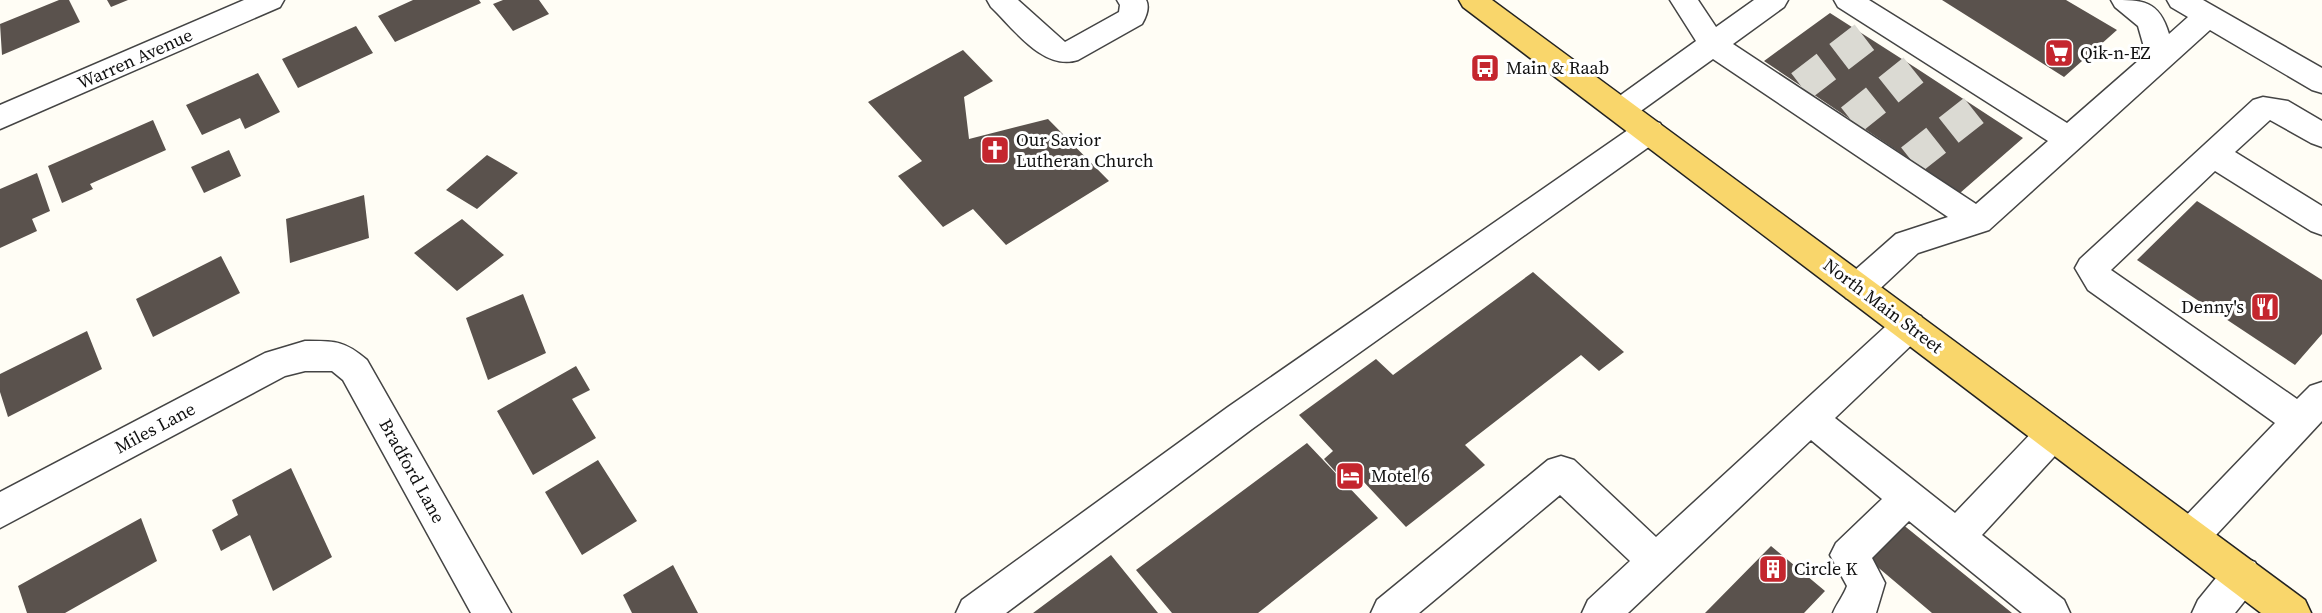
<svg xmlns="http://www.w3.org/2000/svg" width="2322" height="613" viewBox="0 0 2322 613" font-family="'Source Serif 4',serif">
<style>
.building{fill:#5a524d}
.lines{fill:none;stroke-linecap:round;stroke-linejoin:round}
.minor-tunnel{stroke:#dbdad3;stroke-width:32;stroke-dasharray:32 16;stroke-linecap:butt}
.minor-casing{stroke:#444;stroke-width:3}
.major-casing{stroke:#222;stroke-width:3}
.minor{fill:#fff;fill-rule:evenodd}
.major{fill:#f9d66b;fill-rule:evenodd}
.labels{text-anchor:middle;stroke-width:6;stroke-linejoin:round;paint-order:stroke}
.poi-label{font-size:18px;fill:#111;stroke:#fff;text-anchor:start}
.street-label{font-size:18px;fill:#111;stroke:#fff}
</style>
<rect width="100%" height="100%" fill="#fffdf5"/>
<path class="building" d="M59,0H69L80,22L2,55L0,24Z
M107,0H128L111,7Z
M413,0H479L481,3L395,42L378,16Z
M503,0H539L549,14L513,31L493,4Z
M1942,0H2066L2117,30L2064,77Z
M1830,13L1916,68L2023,138L1960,193L1764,61Z
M356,26L373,53L298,88L282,59Z
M963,50L993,81L964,97L969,139L1048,119L1109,181L1006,245L973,209L943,227L898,176L922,161L868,102Z
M258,73L280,112L245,129L240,118L202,135L186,105Z
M153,120L166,150L90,184L93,189L62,203L48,166Z
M229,150L241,176L204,193L191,167Z
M487,155L518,173L477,209L446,190Z
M37,173L50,211L32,219L37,231L0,248V189Z
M364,195L369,238L290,263L286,219Z
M2197,201L2322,280V334L2295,365L2137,260Z
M462,219L504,255L457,291L414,253Z
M221,256L240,293L153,337L136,299Z
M1533,272L1624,352L1599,371L1581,355L1465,445L1485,465L1406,527L1362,480L1351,489L1324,459L1333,451L1299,415L1376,359L1393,375Z
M523,294L546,353L488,380L466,318Z
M87,331L102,369L8,417L0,392V374Z
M576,366L590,390L572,399L596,438L533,475L497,411Z
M1307,443L1378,518L1258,613H1172L1136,570Z
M598,460L637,521L582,555L545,492Z
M291,468L332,557L273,591L250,535L221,551L212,530L238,515L232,500Z
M141,518L157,561L65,613H27L18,586Z
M1896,519L2012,613H1932L1861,553Z
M1771,546L1825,591L1804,613H1705Z
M1111,555L1158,613H1033Z
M673,565L698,613H632L623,595Z"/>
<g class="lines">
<path class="minor-tunnel" d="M1801,86L1866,36
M1851,120L1916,68
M1911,160L1977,108"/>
<g class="minor-casing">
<path id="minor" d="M244,0H284L280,7L0,129V105Z
M987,0H1018L1065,42L1119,12L1120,5L1117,0H1146C1150,7 1146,17 1142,24L1078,60C1043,71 1014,29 991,7Z
M1670,0H1698L1716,27L1754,0H1788L1784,7L1733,44L1976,204L2048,141L1838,7L1834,0H1869L2067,123L2146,54L2138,26L2115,7L2111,0C2143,0 2159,0 2169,34L2188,17L2171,7L2167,0H2203L2322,68V93L2312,90L2210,30L1989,230L1918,253L1870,298L1858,302L1846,298L1842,288L1846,278L1896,234L1948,217L1713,59L1631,118L1621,121L1611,118L1606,110L1611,102L1696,41Z
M2263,97L2288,101L2322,121V147L2311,143L2270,120L2235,152L2322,206V235L2311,231L2215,171L2111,270L2297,399L2310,386L2322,382V421L2203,549L2190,554L2177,549L2172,537L2177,525L2275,423L2088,290L2075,268L2080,259L2253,100Z
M1649,120L1660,123L1664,131L1660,139L1252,429L1006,613H956L962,600L1228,407L1638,123Z
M1909,312L1921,316L1926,326L1921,336L1835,418L1955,513L2041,423L2053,418L2065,423L2071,434L2065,445L1982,535L2064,600L2070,613H2022L1909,521L1872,558L1885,583L1876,613H1833C1837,603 1844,595 1847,586L1830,555L1836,543L1882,499L1811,440L1628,613H1582L1588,600L1630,561L1560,495L1419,613H1371L1377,600L1548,460L1561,456L1574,460L1656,537L1897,316Z
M305,341C334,341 344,340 367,360L511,613H471L343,380L332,371H305L285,376L0,528V492L265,353Z
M2242,557L2255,562L2261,575L2255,588L2235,613H2192L2198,600L2229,562Z"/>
</g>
<g class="major-casing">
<path id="major" d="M1459,0H1492L2305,600L2311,613H2261L1463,7Z"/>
</g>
<use href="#minor" class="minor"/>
<use href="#major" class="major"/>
</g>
<defs>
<g id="supermarket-square" transform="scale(1.5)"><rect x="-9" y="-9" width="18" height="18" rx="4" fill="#c4262e" stroke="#fff"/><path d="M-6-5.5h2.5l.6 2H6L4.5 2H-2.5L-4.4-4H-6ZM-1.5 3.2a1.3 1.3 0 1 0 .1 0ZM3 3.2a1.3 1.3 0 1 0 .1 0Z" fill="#fff"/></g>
<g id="bus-square" transform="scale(1.5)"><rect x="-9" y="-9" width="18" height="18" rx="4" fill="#c4262e" stroke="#fff"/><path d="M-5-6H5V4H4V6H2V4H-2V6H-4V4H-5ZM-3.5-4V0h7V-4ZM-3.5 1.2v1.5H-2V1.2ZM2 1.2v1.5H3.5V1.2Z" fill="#fff"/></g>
<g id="church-square" transform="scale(1.5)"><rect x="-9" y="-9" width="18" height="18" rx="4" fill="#c4262e" stroke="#fff"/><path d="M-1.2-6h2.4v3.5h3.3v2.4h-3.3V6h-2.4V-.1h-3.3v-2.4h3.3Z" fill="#fff"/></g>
<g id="restaurant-square" transform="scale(1.5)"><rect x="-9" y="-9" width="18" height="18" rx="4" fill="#c4262e" stroke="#fff"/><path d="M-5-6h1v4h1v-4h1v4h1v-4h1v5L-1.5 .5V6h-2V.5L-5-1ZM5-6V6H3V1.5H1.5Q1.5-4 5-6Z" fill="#fff"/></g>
<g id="hotel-square" transform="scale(1.5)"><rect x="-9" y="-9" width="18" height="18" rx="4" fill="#c4262e" stroke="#fff"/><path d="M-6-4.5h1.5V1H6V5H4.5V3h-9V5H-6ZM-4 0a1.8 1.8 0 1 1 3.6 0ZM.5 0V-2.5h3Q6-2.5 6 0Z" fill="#fff"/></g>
<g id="building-square" transform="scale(1.5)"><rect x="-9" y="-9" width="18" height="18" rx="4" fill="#c4262e" stroke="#fff"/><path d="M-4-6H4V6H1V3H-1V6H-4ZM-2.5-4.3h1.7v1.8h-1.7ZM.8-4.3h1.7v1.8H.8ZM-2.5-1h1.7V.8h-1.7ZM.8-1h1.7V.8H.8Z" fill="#fff"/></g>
</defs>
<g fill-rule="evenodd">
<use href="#supermarket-square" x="2059" y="53"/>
<use href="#bus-square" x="1485" y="68"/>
<use href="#church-square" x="995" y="150"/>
<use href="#restaurant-square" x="2265" y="307"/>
<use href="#hotel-square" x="1350" y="476"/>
<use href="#building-square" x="1773" y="569"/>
</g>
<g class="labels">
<g class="poi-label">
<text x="2080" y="59">Qik-n-EZ</text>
<text x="1506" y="74">Main &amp; Raab</text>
<text x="1016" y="146">Our Savior<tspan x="1016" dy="21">Lutheran Church</tspan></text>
<text x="2244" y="313" text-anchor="end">Denny's</text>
<text x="1371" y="482">Motel 6</text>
<text x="1794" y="575">Circle K</text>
</g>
<g class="street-label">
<text transform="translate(135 59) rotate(-24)" y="6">Warren Avenue</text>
<text transform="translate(1883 306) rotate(37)" y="6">North Main Street</text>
<text transform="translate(155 428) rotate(-28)" y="6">Miles Lane</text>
<text transform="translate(412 471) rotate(61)" y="6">Bradford Lane</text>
</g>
</g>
</svg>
